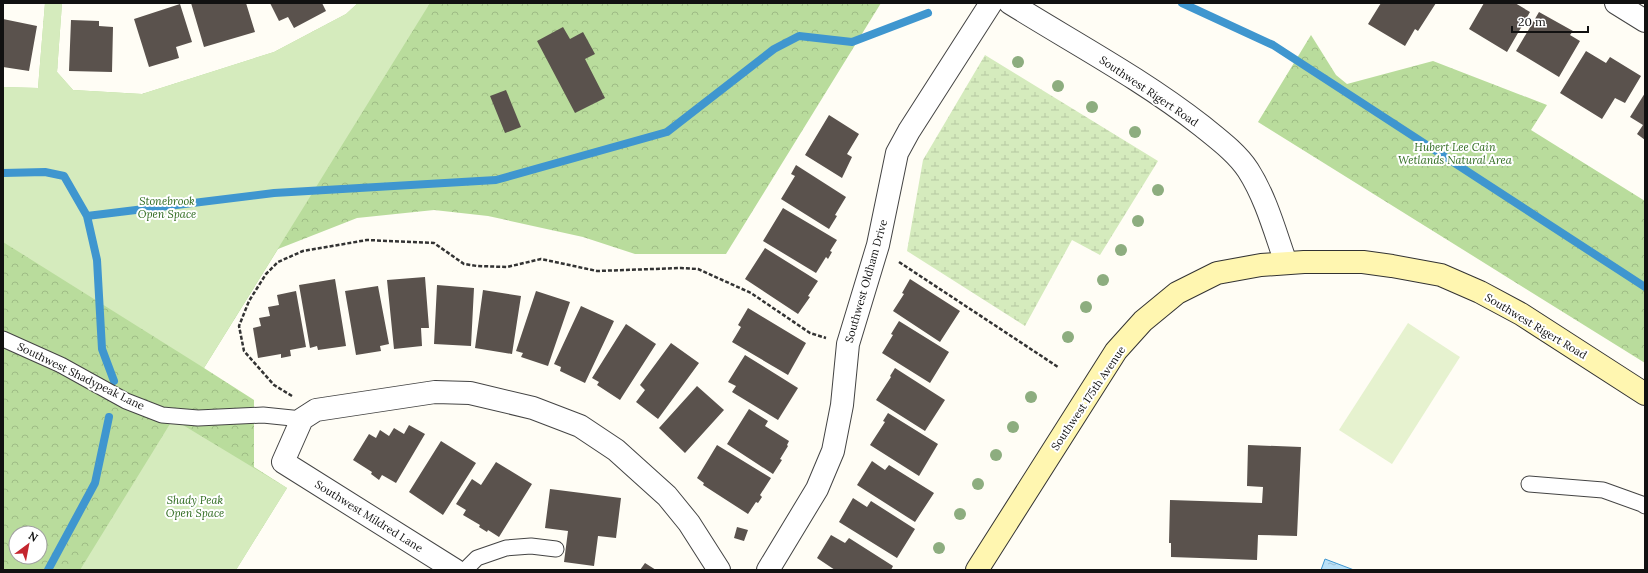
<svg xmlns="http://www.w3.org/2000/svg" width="1648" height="573" viewBox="0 0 1648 573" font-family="Lora,serif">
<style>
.forest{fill:url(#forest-crowns);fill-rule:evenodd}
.wetland{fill:url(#wetland-marsh)}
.park{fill:#d5ebbd}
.pitch{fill:#e6f2cf}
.water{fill:url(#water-ripples);stroke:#3f96cf}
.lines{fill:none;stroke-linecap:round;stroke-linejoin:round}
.stream{stroke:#3f96cf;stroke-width:8}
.building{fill:#5a524d}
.service-casing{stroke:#444;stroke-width:17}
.minor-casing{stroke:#444;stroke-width:24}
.secondary-casing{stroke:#333;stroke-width:24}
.path{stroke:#333;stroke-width:2.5;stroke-dasharray:4 2;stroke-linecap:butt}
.service{stroke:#fff;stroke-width:15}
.minor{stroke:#fff;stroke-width:22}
.secondary{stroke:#fff6b0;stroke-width:22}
.tree{fill:#8dad7f}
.labels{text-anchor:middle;stroke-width:4;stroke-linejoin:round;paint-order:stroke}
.street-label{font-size:11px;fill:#111;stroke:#fff}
.park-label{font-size:11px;font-style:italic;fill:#2f6b1f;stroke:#fff}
</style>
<defs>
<pattern id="forest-crowns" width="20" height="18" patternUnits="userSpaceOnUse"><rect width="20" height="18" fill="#b9dc9c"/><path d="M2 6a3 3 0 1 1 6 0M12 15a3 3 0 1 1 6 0" fill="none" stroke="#9ebc85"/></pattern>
<pattern id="wetland-marsh" width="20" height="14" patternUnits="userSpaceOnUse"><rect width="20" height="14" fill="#d5ebbd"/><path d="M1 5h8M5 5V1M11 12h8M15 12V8" fill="none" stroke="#b6c8a1"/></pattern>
<pattern id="water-ripples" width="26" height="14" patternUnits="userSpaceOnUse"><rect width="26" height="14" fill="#b9e0f7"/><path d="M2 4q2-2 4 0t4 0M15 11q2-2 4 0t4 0" fill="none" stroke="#9ebfd3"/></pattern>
</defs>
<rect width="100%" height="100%" fill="#fffdf5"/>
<path class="forest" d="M45,3H62L57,72L73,90L142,94L274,52L346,14L358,3H881L726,254H635L583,237L488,216L434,210L357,218L278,249L204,368L254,400V467L287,488L236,570H3V87L38,88ZM16,533H40V557H16Z
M1311,35L1336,75L1347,84L1433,61L1547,105L1531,130L1645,201V363L1258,122Z"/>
<path class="wetland" d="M985,55L1158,161L1100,255L1072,240L1025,326L907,251L923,160Z"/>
<path class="park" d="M45,3H62L57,72L73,90L142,94L274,52L346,14L358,3H430L204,368L3,242V87L38,88Z
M173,419L287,488L236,570H80Z"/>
<path class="pitch" d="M1408,323L1460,357L1392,464L1339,430Z"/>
<path class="water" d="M1325,559L1354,570H1321Z"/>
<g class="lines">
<path class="stream" d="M1182,3L1273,45L1645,287
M3,173L45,172L64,176L87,216L274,193L496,180L667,132L774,49L799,36L852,42L928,13
M87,216L97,260L102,349L114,381
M48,570L95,483L109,417"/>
</g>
<path class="building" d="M191,3H246L255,32L204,47Z
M270,3H322L326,11L294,28L288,17L279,21Z
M1381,3H1436L1418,31L1415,29L1405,46L1368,24Z
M1484,3H1515L1530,12L1507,52L1469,29Z
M180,4L192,42L176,47L179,58L149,67L134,19Z
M1539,12L1573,31L1570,35L1580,41L1559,77L1516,51Z
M3,19L37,26L29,71L3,67Z
M71,20L99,21V26L113,27L112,72L69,71Z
M563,27L570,39L583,32L595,54L585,59L605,98L575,113L537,41Z
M1586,51L1606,63L1610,57L1641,76L1625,103L1615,98L1602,119L1560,93Z
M506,90L521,127L505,133L490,96Z
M1645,93V140L1637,134L1643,125L1630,117Z
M829,115L859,134L847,154L852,157L842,178L805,155Z
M796,165L846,197L835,215L837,216L829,229L781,199L795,176L791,174Z
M783,208L837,240L830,251L832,252L828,259L826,257L816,273L763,241Z
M765,248L818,281L808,296L810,297L798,314L745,279Z
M425,277L429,328H421L422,346L394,349L387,280Z
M335,279L346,346L318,350L317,346L310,348L299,285Z
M910,279L960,311L940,342L893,311L904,294L902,293Z
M437,285L474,288L471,346L434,344Z
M378,286L389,344L380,346L381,351L356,355L345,291Z
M483,290L521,296L512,354L475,348Z
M296,291L306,347L290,350L291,356L281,358V354L258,358L253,328L261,326L259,318L270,316L268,307L279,305L277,295Z
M536,291L570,302L548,366L521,357L523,353L516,351Z
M581,306L614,321L585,383L560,371L561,367L554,364Z
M748,308L806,343L788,375L732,342L741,327L738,325Z
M899,321L949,352L930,383L882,353L893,335L891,334Z
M626,324L656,344L620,400L597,385L599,382L592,378Z
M671,343L699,363L658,419L636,402L645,390L640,385Z
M745,355L798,388L778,420L732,392L736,386L728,382Z
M895,368L945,400L925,431L876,400L891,377L890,376Z
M697,386L724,410L685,453L659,428Z
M749,409L768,421L765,426L789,441L787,445L788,446L780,459L782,460L773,474L727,444Z
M888,413L938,444L919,476L870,445L885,422L883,421Z
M409,425L425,434L396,483L382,475L379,480L371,474L372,472L353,460L369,434L376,438L380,430L389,436L394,428L404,434Z
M441,441L476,463L443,515L409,492Z
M717,445L771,478L760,495L762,497L758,503L756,502L748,514L703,485L704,483L697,478Z
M1248,445L1301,447L1297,536L1258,535L1257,560L1171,557V543H1169L1170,500L1262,503L1263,487L1247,486Z
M872,461L885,470L889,465L934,493L915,522L857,485Z
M496,462L532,484L499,537L488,530L487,532L479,527L480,525L463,515L466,510L456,504L472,479L481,485Z
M550,489L621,498L616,538L598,536L594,566L564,562L568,531L545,528Z
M853,498L867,507L871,501L915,529L897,558L839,522Z
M737,527L748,530L744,541L734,538Z
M831,535L845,543L849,538L893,566L891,570H835L817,558Z
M645,563L656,570H640Z"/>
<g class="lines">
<g class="service-casing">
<path id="service" d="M3,339L61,365L126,401L162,415L198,418L263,415L302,419
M1529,484L1603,490L1642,504L1645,506
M465,570L477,558L506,548L531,546L556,549"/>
</g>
<g class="minor-casing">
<path id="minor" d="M1010,3C1074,43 1142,79 1202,126C1218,139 1237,153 1248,170C1266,198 1275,232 1286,263
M1616,3L1645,21
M455,570L283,462L302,419L316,410L435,392L470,393L533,408L580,426L616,450L667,496L689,523L719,570
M768,570L817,489L833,451L842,405L848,344L878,245L897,153L909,131L991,3"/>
</g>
<g class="secondary-casing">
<path id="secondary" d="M977,570L1116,351L1143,321L1177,293L1217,273L1261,265L1304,262H1363L1392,266L1441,275L1480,292L1521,314L1645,394"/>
</g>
<path class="path" d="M899,262L1058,367
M292,396L274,385L244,351L239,326L249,301L266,274L278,262L303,251L367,240L434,243L464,264L477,266L507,267L541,259L597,271L681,268L698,269L751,293L810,333L826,338"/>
<use href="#service" class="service"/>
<use href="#minor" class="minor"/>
<use href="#secondary" class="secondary"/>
</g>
<g class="tree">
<circle cx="1018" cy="62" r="6"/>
<circle cx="1058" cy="86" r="6"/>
<circle cx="1092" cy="107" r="6"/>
<circle cx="1135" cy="132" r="6"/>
<circle cx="1158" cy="190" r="6"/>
<circle cx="1138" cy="221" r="6"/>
<circle cx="1121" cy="250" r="6"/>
<circle cx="1103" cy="280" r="6"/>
<circle cx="1086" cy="307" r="6"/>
<circle cx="1068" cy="337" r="6"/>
<circle cx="1031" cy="397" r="6"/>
<circle cx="1013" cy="427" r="6"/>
<circle cx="996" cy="455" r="6"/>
<circle cx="978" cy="484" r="6"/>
<circle cx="960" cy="514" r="6"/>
<circle cx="939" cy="548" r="6"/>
</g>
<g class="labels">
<g class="street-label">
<text transform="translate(1149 91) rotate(34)" y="4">Southwest Rigert Road</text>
<text transform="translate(866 281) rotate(-74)" y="4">Southwest Oldham Drive</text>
<text transform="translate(1536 326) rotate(31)" y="4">Southwest Rigert Road</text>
<text transform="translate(81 376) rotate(26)" y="4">Southwest Shadypeak Lane</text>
<text transform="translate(1088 398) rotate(-56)" y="4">Southwest 175th Avenue</text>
<text transform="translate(369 516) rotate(32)" y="4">Southwest Mildred Lane</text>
</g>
<g class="park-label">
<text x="1455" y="151">Hubert Lee Cain<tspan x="1455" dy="13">Wetlands Natural Area</tspan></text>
<text x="167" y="205">Stonebrook<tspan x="167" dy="13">Open Space</tspan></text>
<text x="195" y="504">Shady Peak<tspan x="195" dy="13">Open Space</tspan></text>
</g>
</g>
<rect width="1648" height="573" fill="none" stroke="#111111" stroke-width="8"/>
<g transform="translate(28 545) rotate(32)"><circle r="19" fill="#ffffff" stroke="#a0a0a0"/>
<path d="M0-3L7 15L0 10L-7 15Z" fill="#c4262e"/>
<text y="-6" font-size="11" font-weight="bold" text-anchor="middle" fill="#111111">N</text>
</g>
<path d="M1512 26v6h76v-6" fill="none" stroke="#111111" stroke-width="2"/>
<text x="1518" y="26" font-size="12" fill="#111111" stroke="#ffffff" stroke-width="3" paint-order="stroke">20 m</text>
</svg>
